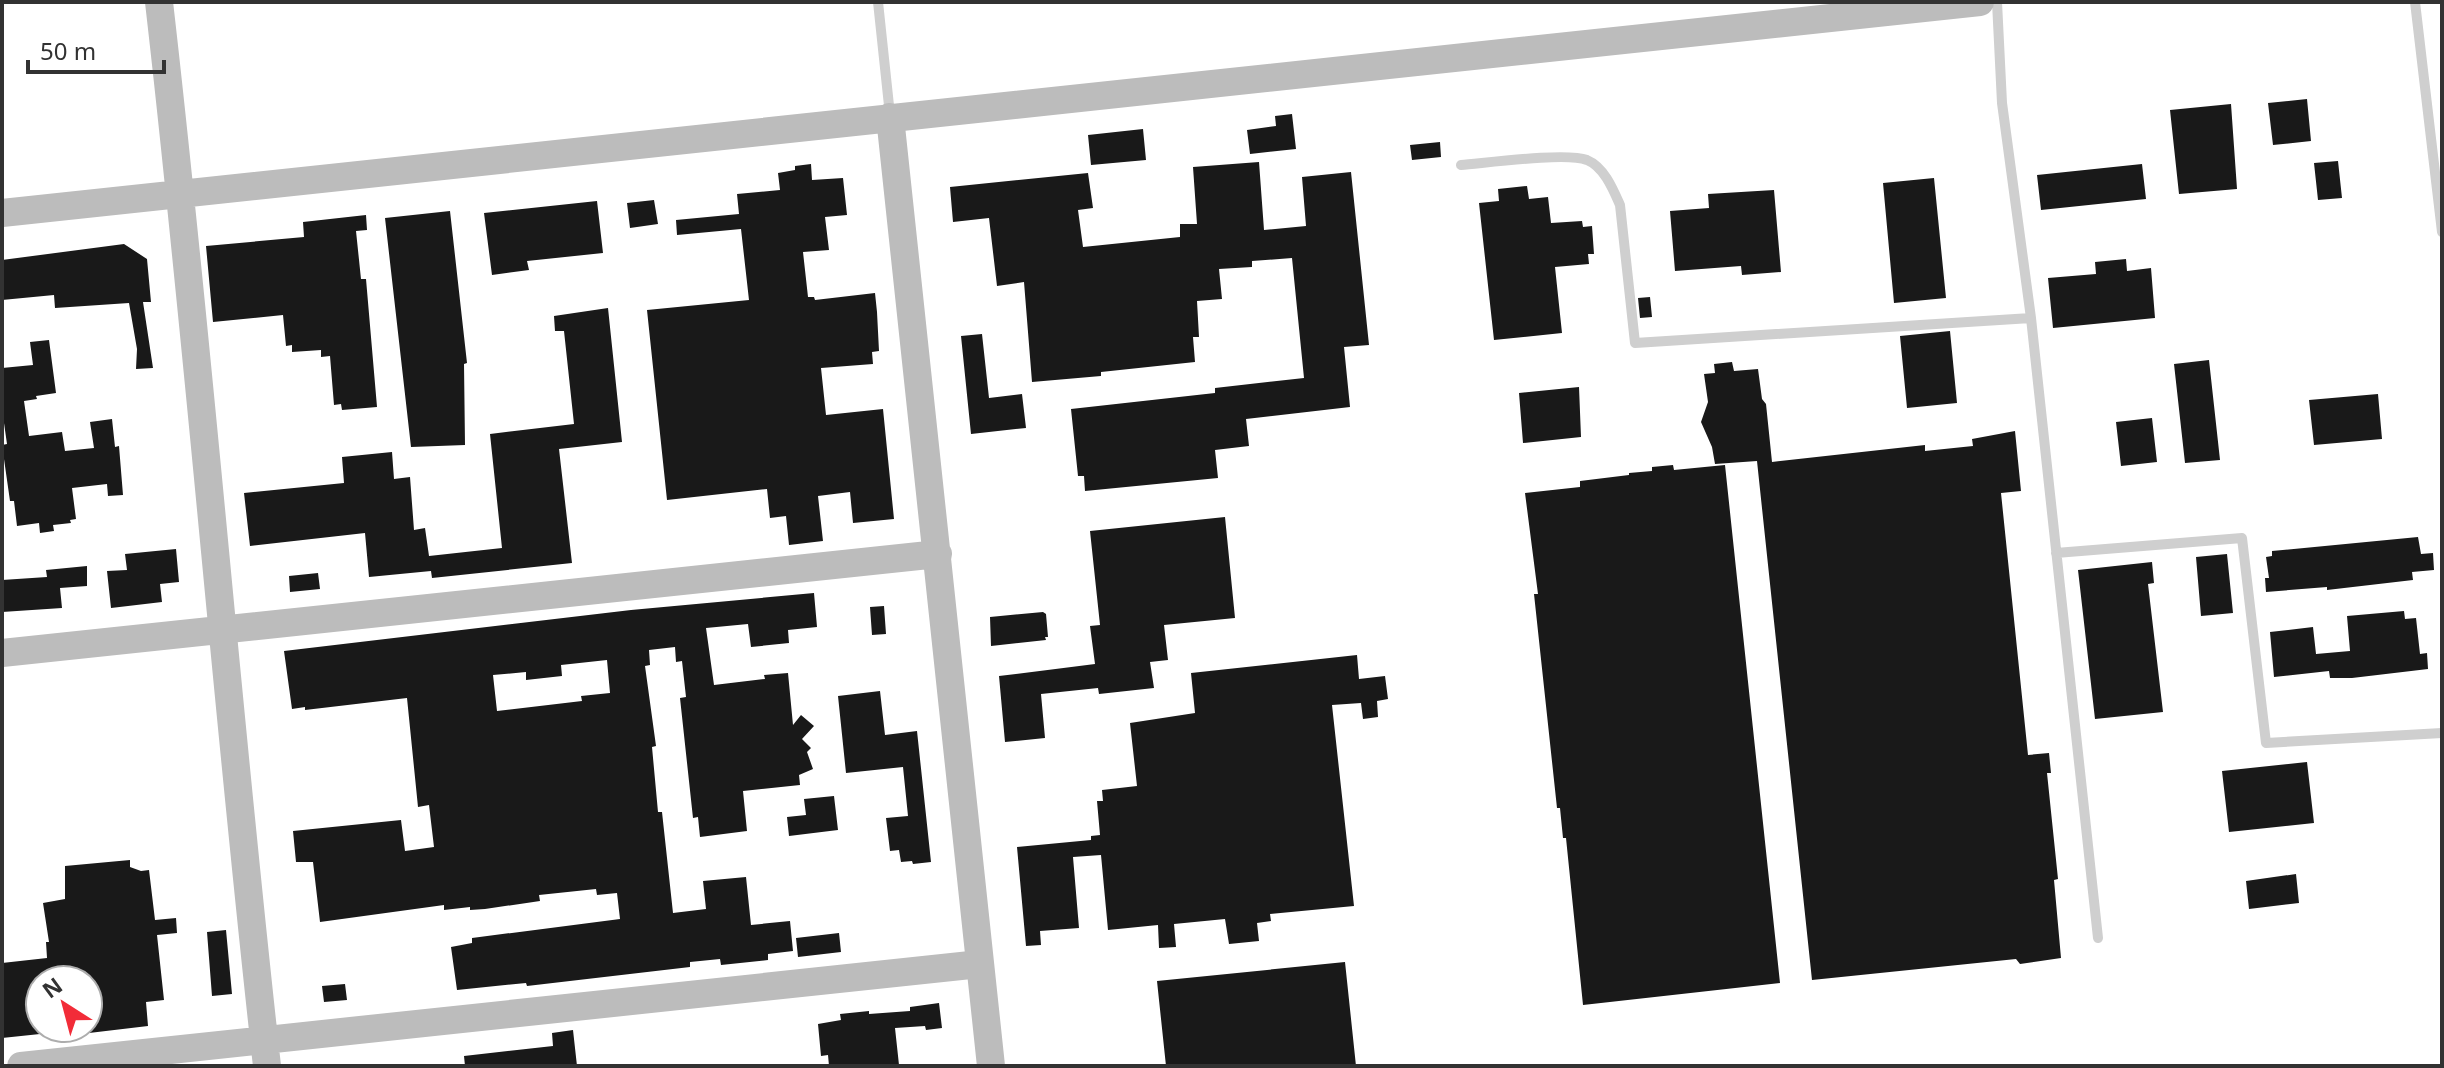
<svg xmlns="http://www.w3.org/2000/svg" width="2444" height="1068" viewBox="0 0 2444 1068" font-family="'Noto Sans',sans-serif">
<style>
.building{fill:#191919;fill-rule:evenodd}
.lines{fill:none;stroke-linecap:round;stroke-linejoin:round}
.lane{stroke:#cfcfcf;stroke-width:10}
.secondary{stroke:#bcbcbc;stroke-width:28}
</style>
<rect width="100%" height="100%" fill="#fff"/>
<path class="building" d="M2307,99L2311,141L2273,145L2268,103Z
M2231,104L2237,189L2179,194L2170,110Z
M1292,114L1296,149L1250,154L1247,130L1276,126L1275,116Z
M1143,129L1146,160L1091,165L1088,135Z
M1440,142L1441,157L1412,160L1410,145Z
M2338,161L2342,198L2318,200L2314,163Z
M1259,162L1264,230L1306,226L1302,177L1351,172L1369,345L1344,347L1350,407L1246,419L1249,446L1215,450L1218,478L1085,491L1084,476H1078L1071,409L1215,393V388L1304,378L1292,258L1252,261V267L1219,269L1222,299L1197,301L1199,337H1193L1195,362L1101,372V376L1032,382L1024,282L997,286L989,218L953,222L950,187L1088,173L1093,208L1078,210L1083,247L1180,237V224H1197L1193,167Z
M811,164L812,180L843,178L847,215L825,217L829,250L803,252L808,297H814L815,300L875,293L877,312L879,351L872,352L873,364L821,368L826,415L883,409L894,519L853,523L850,492L818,496L823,541L789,545L786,516L770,518L767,489L667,500L647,310L749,300L741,229L677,235L676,220L739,214L737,194L780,190L778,173L795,170V166Z
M2142,164L2146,199L2041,210L2037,175Z
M1934,178L1946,298L1894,303L1883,183Z
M1527,186L1529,199L1548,197L1551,223L1582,221L1583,227L1592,226L1594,254H1588L1589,264L1555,267L1562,333L1494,340L1479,203L1499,201L1498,189Z
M1774,190L1781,272L1742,275L1741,266L1675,271L1670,211L1709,208L1708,194Z
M654,200L658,224L630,228L627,203Z
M597,201L603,253L527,261L529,270L492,275L484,213Z
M450,211L467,363L464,364L465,445L411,447L385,218Z
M366,215L367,230L356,231L361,279H366L377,407L342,410L341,404L334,405L330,356L321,357V350L292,352V345L286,346L283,315L213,322L206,246L304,237L303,222Z
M124,244L147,259L151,302H143L153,368L136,369L137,349L129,303L55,308L54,295L2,300V260Z
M2126,259L2127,271L2151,268L2155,318L2053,328L2048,278L2096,274L2095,262Z
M1650,297L1652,317L1640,318L1638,298Z
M608,308L622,442L559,449L572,563L432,578L431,571L369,577L365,533L250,546L244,493L344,483L342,457L392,452L394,479L410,477L414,530L425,528L429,556L502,548L490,434L574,424L564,331H555L554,316Z
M1950,331L1957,403L1907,408L1900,336Z
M982,334L989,398L1022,394L1026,428L971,434L961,336Z
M49,340L56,393L36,396L37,399L24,401L29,436L62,432L65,451L94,448L90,422L112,419L115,447L119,446L123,495L108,496L107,484L72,488L76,519L70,520L71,523L53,525L54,531L40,533L39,523L17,526L14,501H10L2,445L7,444L2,409V368L33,365L30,342Z
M2209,360L2220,460L2185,463L2174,364Z
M1732,362L1734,371L1758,369L1762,399L1766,404L1772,462L1925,445V451L1973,446L1972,439L2015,431L2021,491L2001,493L2028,755L2049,753L2051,773H2047L2058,879L2054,880L2061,958L2020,964L2016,959L1812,980L1757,461L1715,464L1712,447L1701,422L1708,402L1704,374L1715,373L1714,364Z
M1579,387L1581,437L1523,443L1519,393Z
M2378,394L2382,439L2314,445L2309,400Z
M2152,418L2157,462L2121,466L2116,422Z
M1673,465L1674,470L1725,465L1780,983L1583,1005L1566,838H1563L1560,808H1557L1534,594H1538L1525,493L1580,487V481L1629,475V473L1652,471V467Z
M1225,517L1235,618L1164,625L1168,660L1150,662L1154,688L1099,694L1098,688L1041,694L1045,738L1005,742L999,676L1095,664L1090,626L1100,625L1090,531Z
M2418,537L2421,554L2433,553L2434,570L2412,572L2413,580L2327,590V587L2266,592L2265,578H2269L2266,557L2272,556V551Z
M176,549L179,582L160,584L162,602L111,608L107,571L127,570L125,554Z
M2227,554L2233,613L2201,616L2196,557Z
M2152,562L2154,583L2148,584L2163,712L2095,719L2078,570Z
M87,566V586L60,588L62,608L2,612V580L47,577L46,570Z
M318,573L320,589L290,592L289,576Z
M814,593L817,627L788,630L789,643L751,647L748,624L706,628L714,685L765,679L764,675L788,673L793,725L801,715L814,726L802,739L811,748L807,752L813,769L799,775L800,785L743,791L747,831L700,837L698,817L693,818L680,698L686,697L682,661L676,662L675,647L649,650L650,665L645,666L656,746L652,747L658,812H662L673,913L706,909L703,881L746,877L751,925L790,921L793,951L768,954V960L721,965L720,959L690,962V967L527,986L526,983L457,990L451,947L472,943V938L620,919L617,893L597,895L596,889L539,895L540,901L485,909L470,910V907L444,910V905L320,922L313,862H296L293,831L401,820L405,851L434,847L429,805L418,807L407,698L305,710V707L292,709L284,651L631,610ZM607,660L610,693L581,696L582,701L497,711L493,675L526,672V680L562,676L561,665Z
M884,606L886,634L872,635L870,607Z
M2404,611L2405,619L2416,618L2420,654L2427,653L2428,669L2352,678H2330L2329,671L2274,677L2270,632L2313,627L2316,654L2350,651L2347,616Z
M1043,612L1046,614L1048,637H1045L1046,640L991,646L990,617Z
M1357,655L1359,679L1385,676L1388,699L1377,701L1378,717L1363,719L1361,703L1332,705L1354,906L1270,914L1271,921L1257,923L1259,941L1229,944L1225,919L1174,924L1176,947L1159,948L1158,925L1108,930L1101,855L1073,857L1079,928L1040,931L1041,945L1026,946L1017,847L1091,840V836L1100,835L1097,801H1103L1102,790L1137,786L1130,723L1195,713L1191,673Z
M880,691L885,735L917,731L931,862L913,864L912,861L901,862L899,850L890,851L886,818L908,816L903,767L846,773L838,696Z
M2307,762L2314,823L2229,832L2222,771Z
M834,796L838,830L789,836L787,817L806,815L804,799Z
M130,860V867L141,871L149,870L155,920L176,918L177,933L157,935L164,1000L146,1002L148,1026L89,1033L88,980H40V1034L2,1038V963L47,958L46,942H49L43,903L65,899V866Z
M2296,874L2299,903L2249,909L2246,881Z
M226,930L232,994L212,996L207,932Z
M839,933L841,952L798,957L796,938Z
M1345,962L1356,1066H1166L1157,981Z
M345,984L347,1000L324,1002L322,986Z
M939,1003L942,1028L926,1030L925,1026L895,1028L899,1065L829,1066L828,1055L821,1056L818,1024L841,1020L840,1014L869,1011V1014L910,1011V1007Z
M573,1030L577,1066H465L464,1056L553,1046L552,1033Z"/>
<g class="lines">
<path class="lane" d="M878,2L890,115
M1997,2L2002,103L2031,318L2098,938
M2415,2L2442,232
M1461,165C1486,163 1566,152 1587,160C1604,167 1613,189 1620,205L1635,343L2031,318
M2056,553L2242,538L2266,743L2442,733"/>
<path class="secondary" d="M159,2C200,356 227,712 267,1066
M890,117L991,1066
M2,213L1980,2
M2,653L938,554
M21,1066L980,964"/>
</g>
<rect width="2444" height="1068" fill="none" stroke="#323232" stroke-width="8"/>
<g transform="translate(64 1004) rotate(324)"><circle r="38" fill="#ffffff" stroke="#adadad" stroke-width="2"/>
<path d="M0-6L14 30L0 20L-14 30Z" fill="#f22c38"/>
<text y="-12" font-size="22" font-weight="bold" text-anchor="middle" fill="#323232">N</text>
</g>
<path d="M28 60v12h136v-12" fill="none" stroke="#323232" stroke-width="4"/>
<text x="40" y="60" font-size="24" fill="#323232" stroke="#ffffff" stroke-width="6" paint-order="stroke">50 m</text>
</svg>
